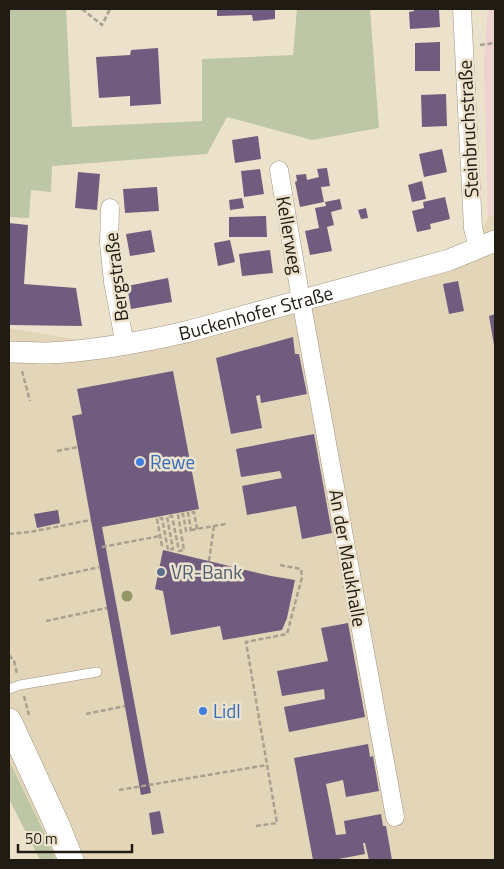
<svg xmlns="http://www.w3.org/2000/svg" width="504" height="869" viewBox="0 0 504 869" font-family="'Titillium Web',sans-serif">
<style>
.built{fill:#e3d5b8}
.education{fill:#ecd2d0}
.green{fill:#bdc6a5}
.building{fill:#705c7e}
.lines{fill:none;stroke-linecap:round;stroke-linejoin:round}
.service-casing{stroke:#9e947f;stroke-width:10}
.minor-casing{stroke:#9e947f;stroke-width:19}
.tertiary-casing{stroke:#9e947f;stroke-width:22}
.secondary-casing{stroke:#9e947f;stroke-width:26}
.path{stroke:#a9a190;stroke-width:2.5;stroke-dasharray:5 2.5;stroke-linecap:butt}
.service{stroke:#fff;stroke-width:9}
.minor{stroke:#fff;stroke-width:18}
.tertiary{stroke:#fff;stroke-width:21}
.secondary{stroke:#fff;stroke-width:25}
.tree{fill:#939667}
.shop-dot{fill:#3f7fe0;stroke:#ece2cc;stroke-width:2}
.service-dot{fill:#5c6f8a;stroke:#ece2cc;stroke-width:2}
.labels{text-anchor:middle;stroke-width:5;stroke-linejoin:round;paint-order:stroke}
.street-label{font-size:19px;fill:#201c14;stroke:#ece2cc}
.shop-label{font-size:19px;fill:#366cbe;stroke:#ece2cc;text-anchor:start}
.service-label{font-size:19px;fill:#4e5e75;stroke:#ece2cc;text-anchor:start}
</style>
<rect width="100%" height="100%" fill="#ece2cc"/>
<path class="built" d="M495,216V860H56L48,840L9,761V328L120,347L473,252L488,217Z"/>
<path class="education" d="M488,9H495V216L488,217L484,61Z"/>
<path class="green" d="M9,9H66L72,127L202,121V59L293,55L297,9H370L379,128L312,140L227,117L207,154L52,166L51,192L31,190L29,218L9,217Z
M9,761L48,840L56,860H40L9,799Z"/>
<path class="building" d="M217,9H275V19L253,21L252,15L217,16Z
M414,9H439L440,27L410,29L409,12L414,11Z
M440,42V71H415V43Z
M158,48L161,104L130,106V96L99,98L96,57L130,55L131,50Z
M446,94L447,126L422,127L421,95Z
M258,136L261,159L235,163L232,140Z
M442,149L447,172L424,177L419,154Z
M327,168L330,186L321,187L324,202L300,207L295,182L297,181L296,175L306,174L307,180L319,177L317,169Z
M260,169L264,194L244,197L241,171Z
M78,172L100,174L97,210L75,208Z
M422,181L426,199L412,202L408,185Z
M157,187L159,211L125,213L123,189Z
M445,197L450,219L430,224L431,229L417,232L412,211L424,208L423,202Z
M242,198L244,208L230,210L229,200Z
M340,199L342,209L331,212L334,225L327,227L332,251L310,255L305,231L319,228L315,208L326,206L325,202Z
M366,208L368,218L361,219L358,210Z
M266,216L267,237H229V217Z
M9,223L28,225L24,284L76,288L82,326L9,325Z
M151,230L155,252L130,256L126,234Z
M230,240L235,262L218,266L214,243Z
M270,250L273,273L242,276L239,254Z
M168,278L172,302L131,309L127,286Z
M458,281L464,311L449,314L443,284Z
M495,314V345H494L489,316Z
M293,337L295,354H299L307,394L261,403L260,395L256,396L262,428L231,434L216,358Z
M173,371L199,509L102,527L151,793L141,795L72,416L82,414L77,389Z
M314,434L332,533L302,539L296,506L247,515L242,486L282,478L280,471L241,477L236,449Z
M58,510L60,523L37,528L34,514Z
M163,550L271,576L295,580L287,618L282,630L223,640L220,626L171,635L163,591L155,589Z
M348,623L365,717L289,732L284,707L325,699L324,689L282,696L277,671L328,661L321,628Z
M368,744L370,757L373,756L379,791L346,797L343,780L326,784L336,835L346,834L344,821L381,814L383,826H386L392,860H369L365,843H363L365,854L333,860H313L294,758Z
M160,811L164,833L152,835L149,813Z"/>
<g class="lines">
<g class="service-casing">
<path id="service" d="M9,689L20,685L97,672"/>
</g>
<g class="minor-casing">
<path id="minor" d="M462,9L473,228L478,248
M279,170L301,300L395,817
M110,208L109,243L113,282L125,345"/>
</g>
<g class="tertiary-casing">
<g id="tertiary">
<path id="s1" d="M9,352C22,352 35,353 48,353C96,351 143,342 190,331L449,260L495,241"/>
</g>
</g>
<g class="secondary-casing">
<path id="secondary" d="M9,721L57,825L71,860"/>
</g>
<path class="path" d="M82,9L102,25L110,9
M480,45L495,43
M22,371L30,401
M57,451L78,447
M191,530L226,524
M9,534L30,532L91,520
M162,546L157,519L162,518L168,550L173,549L167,517L172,516L179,551L184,550L178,515L183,514L186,531L191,530L188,513L194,512L197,529
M102,547L160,536
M209,561L214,526
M39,580L100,567
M46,621L107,608
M9,655L14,661L17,674
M24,696L29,715
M86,714L125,706
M119,790L267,765
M256,826L277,823L246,642L287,634L302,577L301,569L280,565"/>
<use href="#service" class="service"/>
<use href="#minor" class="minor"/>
<use href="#tertiary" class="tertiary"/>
<use href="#secondary" class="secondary"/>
</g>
<circle class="tree" cx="127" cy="596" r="5.5"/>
<g class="shop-dot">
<circle cx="140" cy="462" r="5"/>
<circle cx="203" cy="711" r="5"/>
</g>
<circle class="service-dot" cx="161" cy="572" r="5"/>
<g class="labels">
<g class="street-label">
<text transform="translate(468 129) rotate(-93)" y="7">Steinbruchstraße</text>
<text transform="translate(290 235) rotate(80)" y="7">Kellerweg</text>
<text transform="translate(116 277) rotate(-97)" y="7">Bergstraße</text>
<text dy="7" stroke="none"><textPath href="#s1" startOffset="251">Buckenhofer Straße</textPath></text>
<text transform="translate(348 558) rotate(80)" y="7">An der Maukhalle</text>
</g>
<g class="shop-label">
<text x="150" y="469">Rewe</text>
<text x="213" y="718">Lidl</text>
</g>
<g class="service-label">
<text x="171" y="579">VR-Bank</text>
</g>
</g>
<rect width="504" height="869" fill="none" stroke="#201c14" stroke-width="20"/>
<path d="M18 844v8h114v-8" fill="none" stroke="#201c14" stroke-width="2.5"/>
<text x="25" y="844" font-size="15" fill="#201c14" stroke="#ece2cc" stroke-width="4" paint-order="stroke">50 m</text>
</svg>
